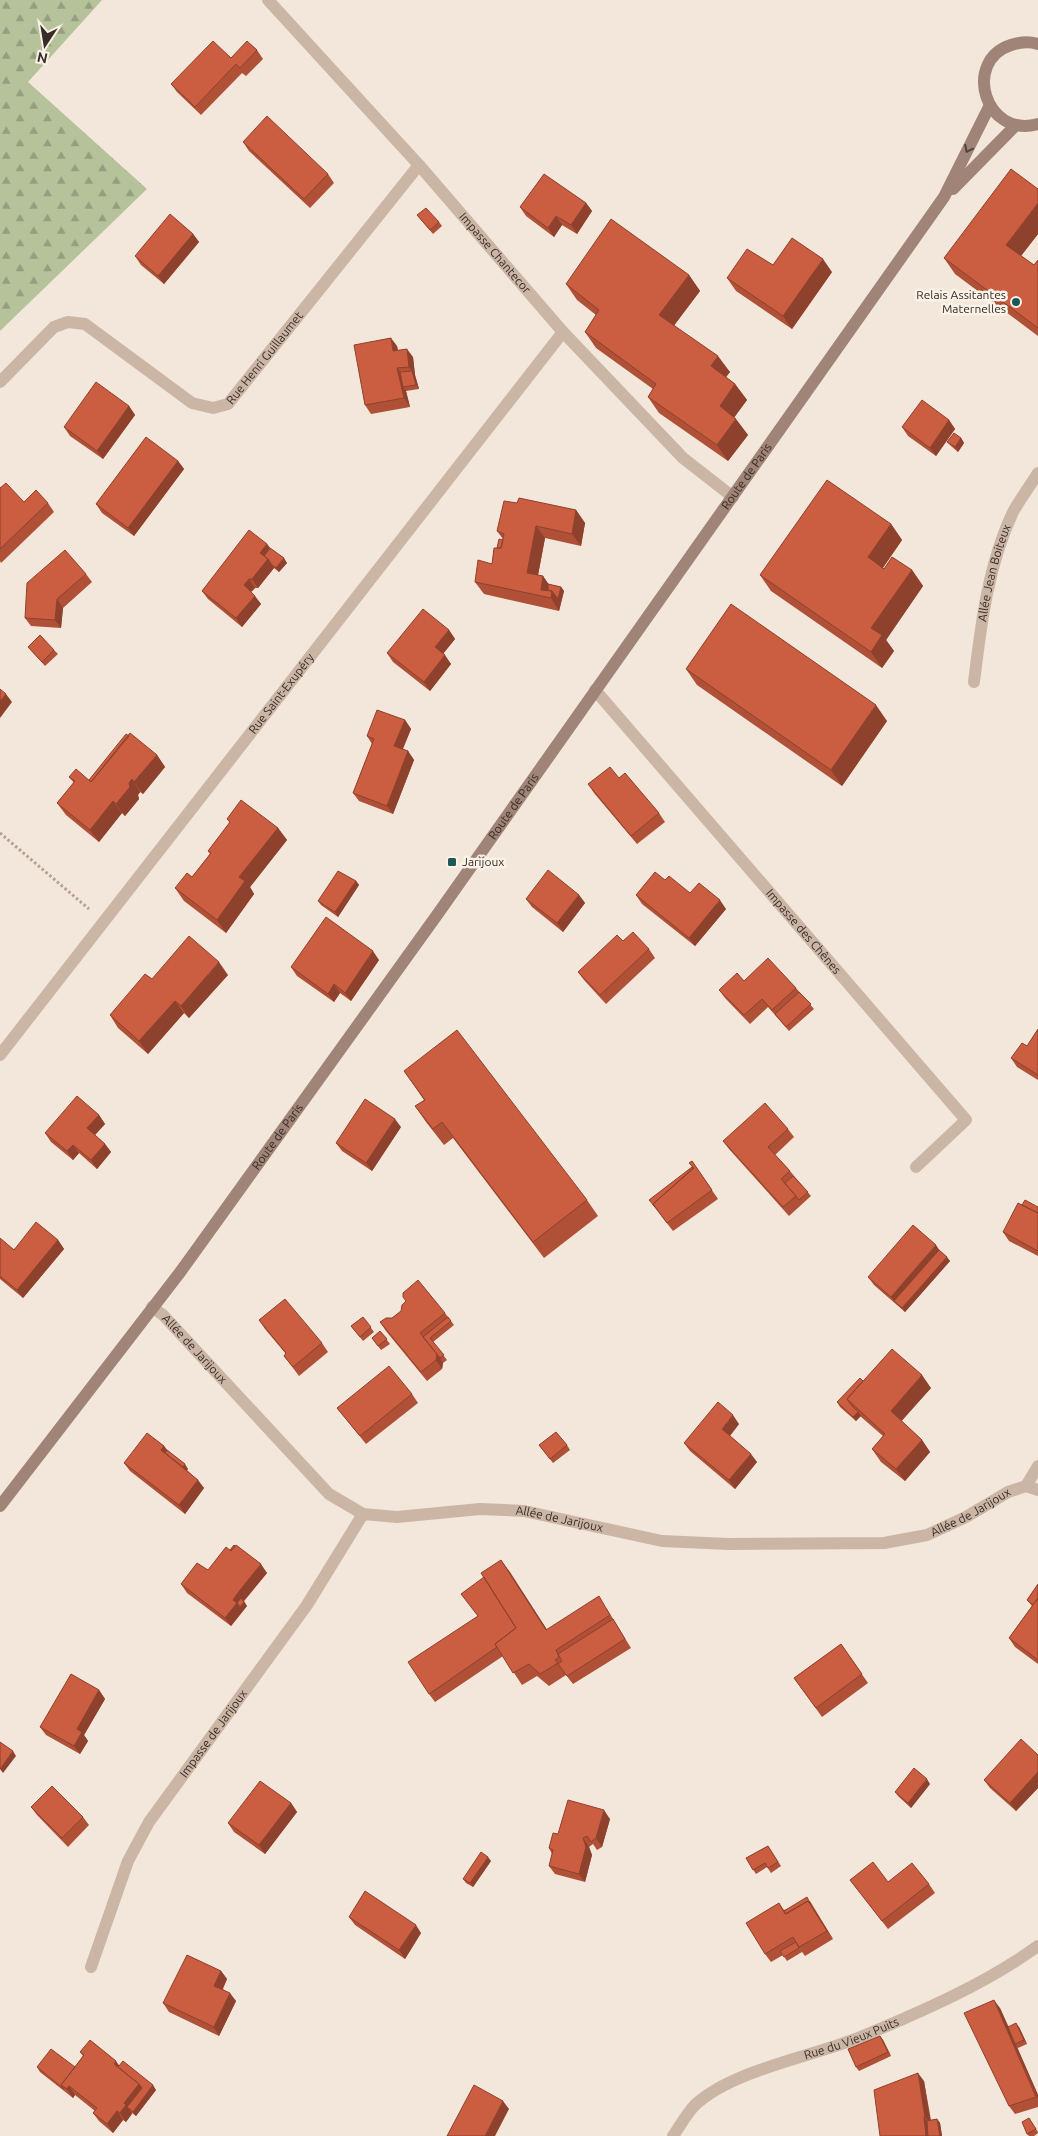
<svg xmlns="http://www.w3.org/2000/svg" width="1038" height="2136" viewBox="0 0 1038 2136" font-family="Ubuntu,sans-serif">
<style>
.forest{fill:url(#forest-firs)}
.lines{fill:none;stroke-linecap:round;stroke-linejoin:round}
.path{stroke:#b7a090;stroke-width:3;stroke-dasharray:2.5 2.5;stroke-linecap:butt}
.street{stroke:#cbb6a6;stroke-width:12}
.secondary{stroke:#9f8477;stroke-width:12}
.wall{fill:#af5037}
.shaded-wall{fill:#8e412d}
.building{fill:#cb5d40;stroke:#8e412d}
.oneway{stroke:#51423b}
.poi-dot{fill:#1b585a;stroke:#faf1e7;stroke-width:2}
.labels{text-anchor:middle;stroke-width:5;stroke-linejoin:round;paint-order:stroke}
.street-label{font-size:12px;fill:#372c27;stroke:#faf1e7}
.poi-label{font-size:12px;fill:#372c27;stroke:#faf1e7;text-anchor:end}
</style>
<defs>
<pattern id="forest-firs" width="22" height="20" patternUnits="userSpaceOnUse" patternTransform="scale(1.25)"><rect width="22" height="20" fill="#b6c29a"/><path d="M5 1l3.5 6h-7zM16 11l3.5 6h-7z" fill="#959e7e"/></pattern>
</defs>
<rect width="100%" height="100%" fill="#f3e7db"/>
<path class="forest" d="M0,0H102L28,82L147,189L0,331Z"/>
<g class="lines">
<path class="path" d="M0,833L89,909"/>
<g class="street">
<path id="s1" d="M268,0L419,165L563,332L683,458L733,497"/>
<path id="s2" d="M0,382L54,327L68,322L85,324L192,403L213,408L228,404L419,165"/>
<path id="s3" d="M974,682C981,624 988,565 1013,512C1020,499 1030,486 1038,473"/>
<path id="s4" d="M595,690L966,1120L916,1167"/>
<path id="s5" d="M0,1055L563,332"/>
<path id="s6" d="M152,1307L163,1315L329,1494L363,1514L397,1517L480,1509L524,1511L662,1541L728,1544L884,1543L927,1535L966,1517L1008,1492L1026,1486L1038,1490"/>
<path d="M1026,1486L1038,1466"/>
<path id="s7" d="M91,1967L128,1861L149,1822L307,1605L363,1514"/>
<path id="s8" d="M673,2136C680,2126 687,2113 695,2105C734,2069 813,2057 863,2036C923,2011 985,1984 1038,1946"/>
</g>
<g class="secondary">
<path d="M1038,44C1029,41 1020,42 1011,45C962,61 985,139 1038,124"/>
<path d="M953,189L1016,125"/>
<path id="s9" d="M0,1506L181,1271L437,915L944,197L990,105"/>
</g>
</g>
<path class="wall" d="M257,50L263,59L246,76L242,73L201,115L177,92L171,84L231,58Z
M243,142L328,174L334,183L310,208L249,151Z
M586,203L592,211L577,234L562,225L554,237L526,216L520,207Z
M417,215L439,222L442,226L433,234Z
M193,234L199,242L164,284L141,265L135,256Z
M1038,234L1021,256L1034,265L1038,260V336L955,274L944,258Z
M773,265L832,272L792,329L736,291L727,278Z
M689,275L700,291L674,325L730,372L726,377L735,384L747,400L734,417L748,435L728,461L659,413L648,397L653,389L596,348L585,332L596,315L577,300L566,284Z
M397,346L398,350L413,357L415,375L419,389L406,391L410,407L371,414L365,405Z
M129,406L135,415L103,459L70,436L64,427Z
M949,420L955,429L936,456L908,436L902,427Z
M961,438L964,443L958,452L951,446L947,442Z
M178,461L184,469L134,536L102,513L96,504Z
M0,488L24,502L48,503L54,512L1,563L0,561Z
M517,503L576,510L585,523L581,546L545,538L538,575L543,576L548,584L561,587L564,591L559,611L484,594L475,582L492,564L497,548L503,539L497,531Z
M891,524L902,540L883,568L884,569L912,570L923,586L886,640L894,651L882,668L771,591L760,575Z
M267,544L270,548L287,563L279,572L274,568L258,588H255L251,592L261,604L242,627L208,599L202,591Z
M86,574L92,582L63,608L61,628L31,626L25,618Z
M449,630L455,639L443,654L451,664L430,691L393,662L387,653Z
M28,647L54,650L58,654L45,666Z
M686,669L887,721L842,786L697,685Z
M405,720L411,729L403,749L408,751L414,760L393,814L359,801L353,793L372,744L367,736Z
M157,755L165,767L143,794L140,792L138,795L139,799L125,816L122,813L99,842L66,815L57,803L74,783L69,777L89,780Z
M588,784L659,813L665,822L637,844L594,793Z
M227,819L278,828L287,840L250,887L254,894L226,933L184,901L175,888L192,877L210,854L208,851L230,823Z
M665,880L690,893L726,909L695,946L642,904L636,895Z
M356,881L359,885L338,917L321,905L318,901Z
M579,895L585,903L563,932L532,907L526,899Z
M649,949L655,958L606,1004L584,980L578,972Z
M379,960L351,1001L340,993L334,1002L297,976L291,967Z
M228,975L189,1018L184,1013L148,1054L118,1028L110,1015L152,979Z
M744,981L796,988L814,1009L789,1031L768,1007L750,1024L725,998L719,990Z
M1038,1029V1080L1017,1067L1011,1058L1027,1046Z
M404,1071L587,1200L598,1216L544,1258L453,1138L444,1145L426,1122L415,1106L424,1100Z
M99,1115L105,1124L95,1135L105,1144L111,1152L97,1169L79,1153L73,1160L51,1142L45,1133Z
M401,1127L372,1171L342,1151L336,1143Z
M788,1129L794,1137L775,1155L790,1171L811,1196L789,1216L729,1149L723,1141Z
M692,1161L718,1199L673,1231L652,1204L692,1167L689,1163Z
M1022,1205L1038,1207V1256L1009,1241L1003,1232Z
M0,1238L13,1249L58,1240L64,1249L23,1298L0,1279Z
M939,1250L950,1261L905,1312L874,1285L868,1277Z
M445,1313L454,1325L433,1342L447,1360L443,1363L442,1369L427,1381L386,1331L380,1322L392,1318Z
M363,1317L374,1332L363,1341L351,1326Z
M259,1320L322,1343L328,1352L299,1376L284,1356L286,1354L265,1329Z
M380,1331L390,1344L381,1350L372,1338Z
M863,1381L931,1388L901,1421L922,1440L930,1452L905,1481L881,1462L872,1449L883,1436L860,1416L856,1421L840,1407L837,1402Z
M412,1394L418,1403L366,1444L337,1408Z
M739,1424L730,1436L757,1462L735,1489L690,1451L684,1443Z
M539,1445H567L570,1450L553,1463Z
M164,1446L167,1450L188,1469L187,1470L204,1488L185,1514L130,1471L124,1463Z
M230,1550L267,1573L244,1601L247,1606L231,1626L187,1593L181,1584L208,1570Z
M501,1560L547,1630L607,1609L631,1648L573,1684L566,1675L549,1686L537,1676L522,1685L503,1656L435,1702L429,1694L478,1617L484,1577Z
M1038,1584V1664L1015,1647L1009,1638L1032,1606L1027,1600Z
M841,1644L868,1683L822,1717L794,1678Z
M99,1690L105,1699L84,1735L88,1741L80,1754L46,1735L40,1727Z
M1038,1755V1788L1016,1811L990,1788L984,1780Z
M930,1784L911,1808L898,1796L895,1792Z
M291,1803L297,1812L265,1854L234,1832L228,1823Z
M31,1807L83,1817L89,1825L68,1847L37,1815Z
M610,1819L602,1847L597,1850L593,1844L589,1847L592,1855L585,1882L555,1874L549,1866L552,1854L549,1848L558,1834Z
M768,1846L781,1866L771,1873L767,1867L756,1874L746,1858Z
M491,1861L473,1887L466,1883L463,1879Z
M850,1880L929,1884L935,1893L888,1929Z
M810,1901L833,1939L805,1956L800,1949L802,1952L787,1961L783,1955L771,1962L765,1954L779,1903L784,1910Z
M349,1917L421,1933L405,1959L355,1925Z
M221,1971L227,1979L223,1989L236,2001L219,2036L169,2012L163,2003Z
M1000,2008L1008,2027H1019L1027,2044L1018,2048L1017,2047L1038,2095V2107L1015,2114L1009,2106Z
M880,2036L883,2040L891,2056L859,2071L856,2067Z
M80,2052L119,2065L156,2090L136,2116L132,2113L126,2122L123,2120L113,2133L99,2121L93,2113L95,2111L75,2095L73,2098L40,2072L37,2067H75L83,2056Z
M924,2081L931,2120L937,2119L940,2123L942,2136H880Z
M1029,2118L1038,2132V2133L1034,2136H1029L1027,2134Z"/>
<path class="shaded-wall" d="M586,203L592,211L577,234L571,225Z
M1038,203V234L1017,261L1006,245Z
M556,216L562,225L554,237L548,228Z
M193,234L199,242L164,284L158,276Z
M823,259L832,272L792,329L783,316Z
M689,275L700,291L670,331L659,315Z
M391,338L397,346L399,359L393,351Z
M407,349L413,357L415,375L419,389L416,385L412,371L409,367Z
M718,356L730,372L722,382L711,366Z
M397,368L403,376V387L406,391L410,407L404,398Z
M735,384L747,400L731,422L720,406Z
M129,406L135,415L103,459L97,451Z
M736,419L748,435L728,461L717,445Z
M949,420L955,429L936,456L930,448Z
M961,438L964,443L958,452L955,447Z
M178,461L184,469L134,536L128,528Z
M576,510L585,523L581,546L572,534Z
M891,524L902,540L879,573L868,557Z
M536,526L545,538L536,586L527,573Z
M267,544L273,552L267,560L260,553Z
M284,558L287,563L279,572L276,568Z
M268,559L274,568L258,588L252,579Z
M912,570L923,586L886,640L894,651L882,668L871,652V628Z
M543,576L552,589L550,598L541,590Z
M249,579L255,588L250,593L244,585Z
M561,587L564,591L559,611L551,598L552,591Z
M255,596L261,604L242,627L236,618Z
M57,599L63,608L61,628L55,620Z
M449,630L455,639L441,656L435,647Z
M445,655L451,664L430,691L424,682Z
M6,694L12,702L0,718V701Z
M876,705L887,721L842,786L831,770Z
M405,720L411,729L400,755L394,746Z
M408,751L414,760L393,814L387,806Z
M157,755L165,767L143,794L134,782Z
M132,779L140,792L138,795L139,799L125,816L116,804Z
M113,801L122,813L99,842L90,830Z
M278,828L287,840L250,887L254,894L226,933L217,920L239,877Z
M356,881L359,885L338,917L335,912Z
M579,895L585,903L563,932L557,923Z
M720,900L726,909L695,946L689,938Z
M373,951L379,960L351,1001L345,993Z
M219,962L228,975L189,1018L181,1006Z
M334,984L340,993L334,1002L328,994Z
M175,1001L184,1013L148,1054L139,1041Z
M99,1115L105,1124L93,1137L87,1128Z
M395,1119L401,1127L372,1171L366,1163Z
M105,1144L111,1152L97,1169L91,1160Z
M73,1145L79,1153L73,1160L67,1151Z
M58,1240L64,1249L23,1298L17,1290Z
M936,1245L942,1254L894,1301L897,1305L891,1297Z
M947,1257L950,1261L905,1312L902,1308Z
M437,1354L443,1363L442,1369L436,1360Z
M922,1375L931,1388L899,1424L891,1411Z
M858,1412L861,1416L856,1421L853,1417Z
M733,1415L739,1424L728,1438L722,1429Z
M922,1440L930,1452L905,1481L896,1469Z
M164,1446L170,1454L168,1457L161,1450Z
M751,1454L757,1462L735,1489L729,1480Z
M185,1464L188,1469L185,1472L182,1468Z
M198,1480L204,1488L185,1514L179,1505Z
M501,1560L510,1572L555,1642L546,1630Z
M261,1564L267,1573L243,1602L240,1607L243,1611L231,1626L225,1618L233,1600L237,1594Z
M244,1602L247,1606L243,1611L240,1607Z
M99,1690L105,1699L84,1735L88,1741L80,1754L74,1746L77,1729Z
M13,1751L16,1756L3,1773L0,1769Z
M1038,1772V1788L1016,1811L1010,1803Z
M927,1779L930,1784L911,1808L908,1803Z
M291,1803L297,1812L265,1854L259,1845Z
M604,1810L610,1819L602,1847L596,1838Z
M583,1838L589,1847L592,1855L585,1882L579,1874Z
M488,1857L491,1861L473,1887L470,1883Z
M808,1901L814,1909L833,1939L827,1931Z
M416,1925L421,1933L405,1959L399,1950Z
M221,1971L227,1979L220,1994L214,1986Z
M230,1993L236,2001L219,2036L214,2027Z
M994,2000L1000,2008L1016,2043L1015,2044L1017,2047L1038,2095V2099Z
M1016,2023L1019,2027L1027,2044L1024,2040Z
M880,2036L883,2040L891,2056L888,2052Z
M116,2061L122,2070L114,2064Z
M918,2073L924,2081L931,2125L925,2117Z
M139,2084L145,2093L129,2109L132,2114L126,2122L120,2113L124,2103Z
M153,2085L156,2090L136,2116L133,2112Z
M69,2086L75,2095L73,2098L67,2089Z
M503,2101L509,2109L495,2136H485Z
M117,2111L123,2120L113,2133L107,2124Z
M924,2117L930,2126L931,2136H926Z
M937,2119L940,2123L942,2136H940Z"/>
<path class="building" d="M213,41L231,58L247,41L257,50L240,68L236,64L195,107L171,84Z
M267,116L328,174L304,199L243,142Z
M1011,169L1038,189V203L1006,245L1034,265L1038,260V328L944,258Z
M544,174L586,203L571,225L556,216L548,228L520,207Z
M426,208L439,222L430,230L417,215Z
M170,214L193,234L158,276L135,256Z
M611,219L689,275L659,315L718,356L711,366L735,384L720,406L736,419L717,445L648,397L656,384L585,332L599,310L566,284Z
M792,238L823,259L783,316L727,278L747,249L773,265Z
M391,338L393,351L407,349L409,367L397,368L404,398L365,405L354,345Z
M412,371L416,385L403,387L400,372Z
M96,382L129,406L97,451L64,427Z
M922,400L949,420L930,448L902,427Z
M954,433L961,438L955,447L947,442Z
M146,437L178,461L128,528L96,504Z
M827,480L891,524L868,557L884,569L892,557L912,570L871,628L882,635L871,652L760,575Z
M6,483L24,502L36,490L48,503L0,549V488Z
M519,498L576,510L572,534L536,526L527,573L543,576L541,590L552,591L551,598L475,582L478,560L492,564L494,548H501L504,534L497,531L504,501L517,503Z
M249,530L267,544L260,553L268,559L252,579H249L244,585L255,596L236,618L202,591Z
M499,539L503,540L501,548H497Z
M270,548L284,558L276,568L272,565L268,559L264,556Z
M65,550L86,574L57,599L55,620L25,618L27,583Z
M548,584L561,587L558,599L552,591L548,590Z
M731,604L876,705L831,770L686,669Z
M423,609L449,630L435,647L445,655L424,682L387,653Z
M40,635L54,650L42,662L28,647Z
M0,689L6,694L0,701Z
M377,710L405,720L394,746L408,751L387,806L353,793L374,739L367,736Z
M130,733L157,755L134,782L132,779L129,783L130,787L116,804L113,801L90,830L57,803L75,781L69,777L76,769L91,782Z
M126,734L129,736L91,782L89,780Z
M610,767L619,778L625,773L659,813L631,836L588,784Z
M241,800L278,828L239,877L245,881L217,920L175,888L187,873L192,877L211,853L208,851L230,822L227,819Z
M548,870L579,895L557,923L526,899Z
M338,871L356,881L335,912L318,901Z
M655,872L665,880L669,876L690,893L699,883L720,900L689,938L636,895Z
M326,917L373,951L345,993L334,984L328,994L291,967Z
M633,932L649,949L600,995L578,972L617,935L623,941Z
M189,936L219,962L181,1006L175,1001L139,1041L110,1015L145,974L152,979Z
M768,958L796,988L772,1010L762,999L744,1015L719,990L737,973L744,981Z
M799,992L811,1004L786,1027L775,1014Z
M1038,1029V1075L1011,1058L1022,1043L1027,1046Z
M457,1030L587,1200L533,1242L442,1122L433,1129L415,1106L425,1100L404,1071Z
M77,1096L99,1115L87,1128L105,1144L91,1160L73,1145L67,1151L45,1133Z
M365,1099L395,1119L366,1163L336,1143Z
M765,1103L788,1129L768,1147L790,1171L781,1179L796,1196L783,1207L723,1141Z
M692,1161L712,1190L667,1223L653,1204L694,1168L689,1163Z
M692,1167L693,1168L653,1204L656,1208L649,1200Z
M793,1176L808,1192L799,1200L785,1183Z
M1025,1200L1038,1207V1213L1022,1205Z
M1018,1203L1038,1213V1251L1003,1232Z
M36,1222L58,1240L17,1290L0,1276V1238L14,1250Z
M913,1225L936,1245L891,1297L868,1277Z
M939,1250L947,1257L902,1308L894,1301Z
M418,1280L445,1313L420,1333L437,1354L436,1360L421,1372L380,1322L386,1318H392L401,1311L402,1305L406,1301L403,1297V1293Z
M285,1299L322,1343L293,1367L284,1356L286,1353L259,1320Z
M363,1317L371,1327L360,1337L351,1326Z
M448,1317L451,1321L430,1338L444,1355L440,1358L423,1337Z
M380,1331L387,1339L378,1346L372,1338Z
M892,1349L922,1375L891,1411L922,1440L896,1469L872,1449L885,1434L847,1399Z
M389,1366L412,1394L360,1436L337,1408Z
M860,1378L863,1381L847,1399L853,1407L858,1412L853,1417L837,1402Z
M718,1402L733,1415L722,1429L751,1454L729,1480L684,1443Z
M556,1432L567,1445L550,1459L539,1445Z
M147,1433L164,1446L161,1450L198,1480L179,1505L124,1463Z
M167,1450L185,1464L183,1467L165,1453Z
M234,1545L235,1546L231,1551L230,1550Z
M236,1545L261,1564L237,1594L233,1600L237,1603L225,1618L181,1584L197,1563L208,1570L226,1547L231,1551Z
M501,1560L546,1630L599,1596L610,1615L556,1650L559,1657L555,1660L558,1663L540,1674L529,1664L513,1673L495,1644L516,1628L481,1573Z
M484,1577L516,1628L495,1644L497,1647L429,1694L408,1662L478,1616L461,1594Z
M1038,1584V1598L1033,1605L1027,1600Z
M241,1598L244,1602L240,1607L237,1603L236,1604Z
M1038,1598V1660L1009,1638Z
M613,1619L625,1639L567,1676L558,1664L562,1661L558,1654Z
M841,1644L862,1674L816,1708L794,1678Z
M71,1674L99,1690L77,1729L82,1732L74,1746L40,1727Z
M1021,1739L1038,1755V1772L1010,1803L984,1780Z
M0,1742L13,1751L0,1769Z
M914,1768L927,1779L908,1803L895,1792Z
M260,1781L291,1803L259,1845L228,1823Z
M52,1786L83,1817L62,1838L31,1807Z
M568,1800L604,1810L596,1838L591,1842L587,1836L583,1838L586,1847L579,1874L549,1866L553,1850L549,1848L553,1833L558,1834Z
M768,1846L778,1862L768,1868L765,1863L753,1870L746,1858Z
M481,1852L488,1857L470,1883L463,1879Z
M873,1862L888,1882L912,1863L929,1884L882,1921L850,1880Z
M365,1891L416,1925L399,1950L349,1917Z
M807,1897L811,1905L808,1901L786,1914L784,1911Z
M808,1901L827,1931L799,1947L793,1937L765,1954L746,1923L779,1903L785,1914Z
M796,1942L799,1948L784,1957L780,1951Z
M187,1955L221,1971L214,1986L230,1993L214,2027L163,2003Z
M994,2000L1036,2097L1009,2106L964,2013Z
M1016,2023L1024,2040L1015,2044L1008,2027Z
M880,2036L888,2052L856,2067L848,2049Z
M90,2040L116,2061L114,2064L139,2084L124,2103L126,2105L120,2113L117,2111L107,2124L93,2113L97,2108L69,2086L67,2089L61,2085L84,2055L80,2052Z
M51,2049L75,2067L61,2085L64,2089L37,2067Z
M123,2061L153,2085L133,2112L127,2107L142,2088L139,2084L118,2067Z
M918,2073L925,2117H924L926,2136H880L874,2090Z
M474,2085L503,2101L485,2136H447Z
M1029,2118L1036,2129L1027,2134L1022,2122Z
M937,2119L940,2136H928L927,2121Z"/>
<defs><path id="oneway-chevron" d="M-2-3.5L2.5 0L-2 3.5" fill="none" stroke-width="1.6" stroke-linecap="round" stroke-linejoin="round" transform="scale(1.25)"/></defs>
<use class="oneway" href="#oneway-chevron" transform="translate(968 149) rotate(116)"/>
<g class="poi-dot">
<circle cx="1016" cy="302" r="5"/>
<rect x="447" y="857" width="10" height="10" rx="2.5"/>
</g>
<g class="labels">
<g class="street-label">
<text dy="4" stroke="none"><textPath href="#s1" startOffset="340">Impasse Chantecor</textPath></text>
<text dy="4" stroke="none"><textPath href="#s2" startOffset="338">Rue Henri Guillaumet</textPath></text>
<text dy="4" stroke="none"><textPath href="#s9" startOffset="1272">Route de Paris</textPath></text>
<text dy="4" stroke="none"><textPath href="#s3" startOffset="111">Allée Jean Boiteux</textPath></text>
<text dy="4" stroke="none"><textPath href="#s5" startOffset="458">Rue Saint-Exupéry</textPath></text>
<text dy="4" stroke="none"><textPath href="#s9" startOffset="868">Route de Paris</textPath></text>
<text dy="4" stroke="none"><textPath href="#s4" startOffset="319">Impasse des Chênes</textPath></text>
<text dy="4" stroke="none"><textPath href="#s9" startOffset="462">Route de Paris</textPath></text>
<text dy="4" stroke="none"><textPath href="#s6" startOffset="60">Allée de Jarijoux</textPath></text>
<text dy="4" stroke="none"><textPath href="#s6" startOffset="915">Allée de Jarijoux</textPath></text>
<text dy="4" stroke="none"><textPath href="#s6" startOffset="495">Allée de Jarijoux</textPath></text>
<text dy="4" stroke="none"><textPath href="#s7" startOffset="266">Impasse de Jarijoux</textPath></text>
<text dy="4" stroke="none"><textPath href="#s8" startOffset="209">Rue du Vieux Puits</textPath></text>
</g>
<g class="poi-label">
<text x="1006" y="299">Relais Assitantes<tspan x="1006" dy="14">Maternelles</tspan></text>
<text x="462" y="866" text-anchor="start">Jarijoux</text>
</g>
</g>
<g transform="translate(45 45) rotate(192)" stroke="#faf1e7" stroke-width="4" paint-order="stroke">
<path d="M0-4L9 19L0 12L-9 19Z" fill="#372c27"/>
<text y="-8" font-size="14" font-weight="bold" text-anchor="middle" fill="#372c27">N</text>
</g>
</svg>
